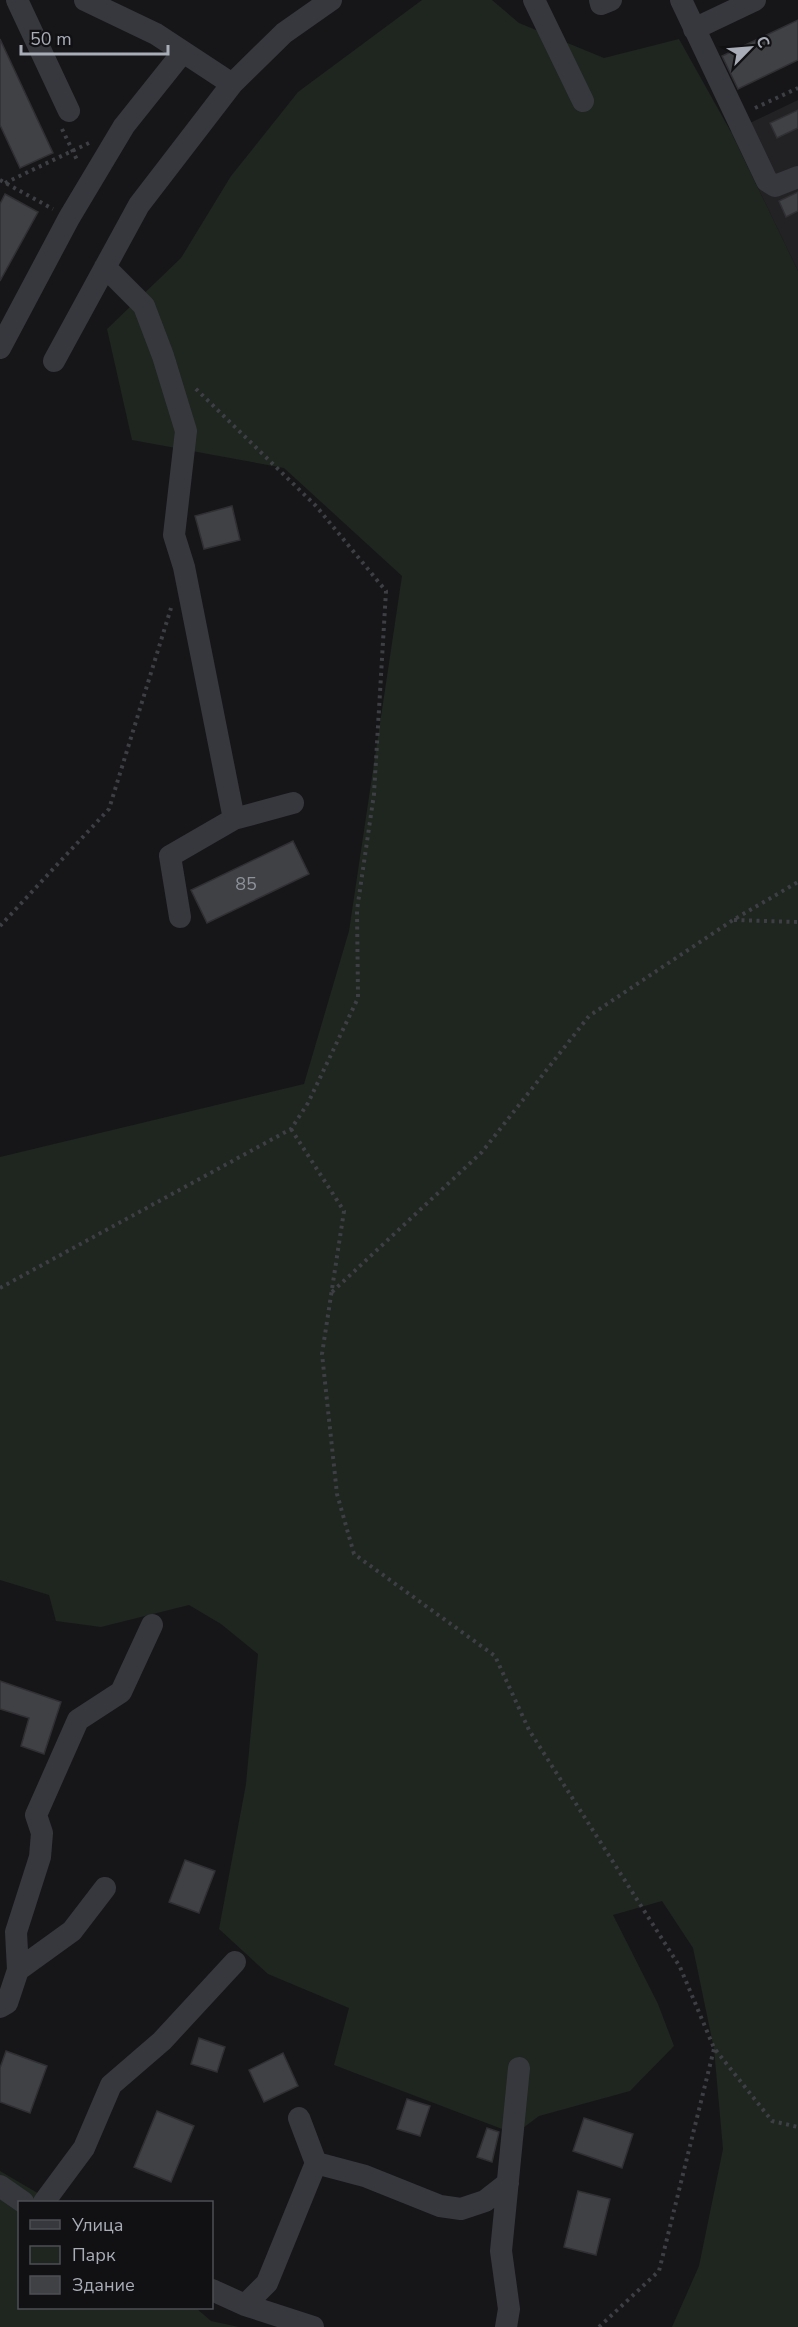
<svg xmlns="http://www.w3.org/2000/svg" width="798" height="2327" viewBox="0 0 798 2327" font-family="'Nunito Sans',sans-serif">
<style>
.built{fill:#222225}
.green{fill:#1e261f}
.building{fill:#404145;stroke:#303034;stroke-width:1.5}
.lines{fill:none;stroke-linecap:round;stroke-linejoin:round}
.path{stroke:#3d3f44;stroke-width:4;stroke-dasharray:3 4.5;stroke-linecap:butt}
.minor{stroke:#37383d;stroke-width:22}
.labels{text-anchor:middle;stroke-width:4.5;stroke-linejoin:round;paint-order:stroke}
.number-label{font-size:18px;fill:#8e929b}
</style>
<rect width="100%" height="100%" fill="#161618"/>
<path class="built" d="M798,100V271L731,132Z"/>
<path class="green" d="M422,0H492L519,23L604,58L679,39L731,132L798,271V2327H672L699,2266L723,2149L714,2049L693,1948L662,1901L613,1915L658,2004L674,2046L630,2091L539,2116L515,2134L334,2065L349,2008L268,1974L219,1929L246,1784L258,1654L221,1624L189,1605L101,1627L56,1621L49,1595L0,1580V1157L304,1084L349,931L402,576L284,468L132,440L107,329L181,258L231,176L298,92Z
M0,2171L53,2202H20V2308H196L211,2321L239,2327H0Z"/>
<path class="building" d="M798,20V60L738,89L722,56Z
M0,39L53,153L20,168L0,125Z
M798,110V128L777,138L770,123Z
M798,192V211L786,217L779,201Z
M5,194L38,212L0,281V204Z
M232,506L240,540L204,549L195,516Z
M293,841L309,874L207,923L191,890Z
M0,1681L61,1702L44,1754L21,1746L29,1718L0,1709Z
M185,1860L215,1871L199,1913L169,1902Z
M199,2038L225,2047L217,2072L191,2064Z
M6,2051L47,2066L30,2113L0,2102V2068Z
M283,2053L298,2086L264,2102L249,2070Z
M407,2099L430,2106L420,2136L397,2129Z
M157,2111L194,2126L171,2182L134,2167Z
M584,2118L633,2134L622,2168L573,2151Z
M487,2128L499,2132L492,2162L477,2157Z
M578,2191L610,2199L596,2255L564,2247Z"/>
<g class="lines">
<path class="path" d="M755,108L798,88
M62,129L78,162
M0,180L53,209
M5,183L91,142
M734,920L798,922
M0,926L109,809L171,608
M291,1129L344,1211L322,1354L337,1494L354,1554L495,1656L529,1730L680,1967L714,2048L772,2121L798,2127
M0,1288L291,1129L308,1103L358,998L357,910L374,794L386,591L316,506L195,388
M332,1292L482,1152L589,1016L733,920L798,882
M599,2327L659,2271L714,2049"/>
<path class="minor" d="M17,0L69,111
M85,0L156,34L232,84
M534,0L583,101
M600,0L601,4L611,0
M681,0L767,181L775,186L798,177
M694,29L755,0
M105,267L144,306L163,356L186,431L174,535L184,567L234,819
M0,348L69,218L124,126L183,52
M54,361L139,205L232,84L284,33L331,0
M180,917L170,856L234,819L293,803
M18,1970L72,1931L105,1888
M0,2007L7,2003L18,1970L16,1932L40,1857L42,1833L36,1815L78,1720L121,1692L152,1625
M299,2118L316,2163L365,2176L440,2206L461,2209L485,2201L508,2183
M0,2186L23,2202
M44,2202L84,2148L111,2085L162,2041L235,1962
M212,2290L245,2305L313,2327
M245,2305L267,2283L316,2163
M506,2327L509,2309L501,2251L519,2068"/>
</g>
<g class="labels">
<g class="number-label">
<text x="246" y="890">85</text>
</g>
</g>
<rect x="18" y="2201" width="195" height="108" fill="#111113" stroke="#4d4f55" stroke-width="1.5"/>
<rect x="30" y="2220" width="30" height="9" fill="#37383d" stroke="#4d4f55" stroke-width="1.5"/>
<text x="72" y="2231" font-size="18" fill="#a8adb8">Улица</text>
<rect x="30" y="2246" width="30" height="18" fill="#1e261f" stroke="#4d4f55" stroke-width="1.5"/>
<text x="72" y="2261" font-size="18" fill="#a8adb8">Парк</text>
<rect x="30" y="2276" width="30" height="18" fill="#404145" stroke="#4d4f55" stroke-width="1.5"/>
<text x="72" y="2291" font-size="18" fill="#a8adb8">Здание</text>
<g transform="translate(750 48) rotate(65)" stroke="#111113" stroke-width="4.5" paint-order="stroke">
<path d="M0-4.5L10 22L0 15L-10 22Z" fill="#a8adb8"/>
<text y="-9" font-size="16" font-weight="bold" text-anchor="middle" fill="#a8adb8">С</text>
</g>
<path d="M21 45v9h147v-9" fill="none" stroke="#a8adb8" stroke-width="3"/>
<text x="30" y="45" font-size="18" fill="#a8adb8" stroke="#111113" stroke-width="4.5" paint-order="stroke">50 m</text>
</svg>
